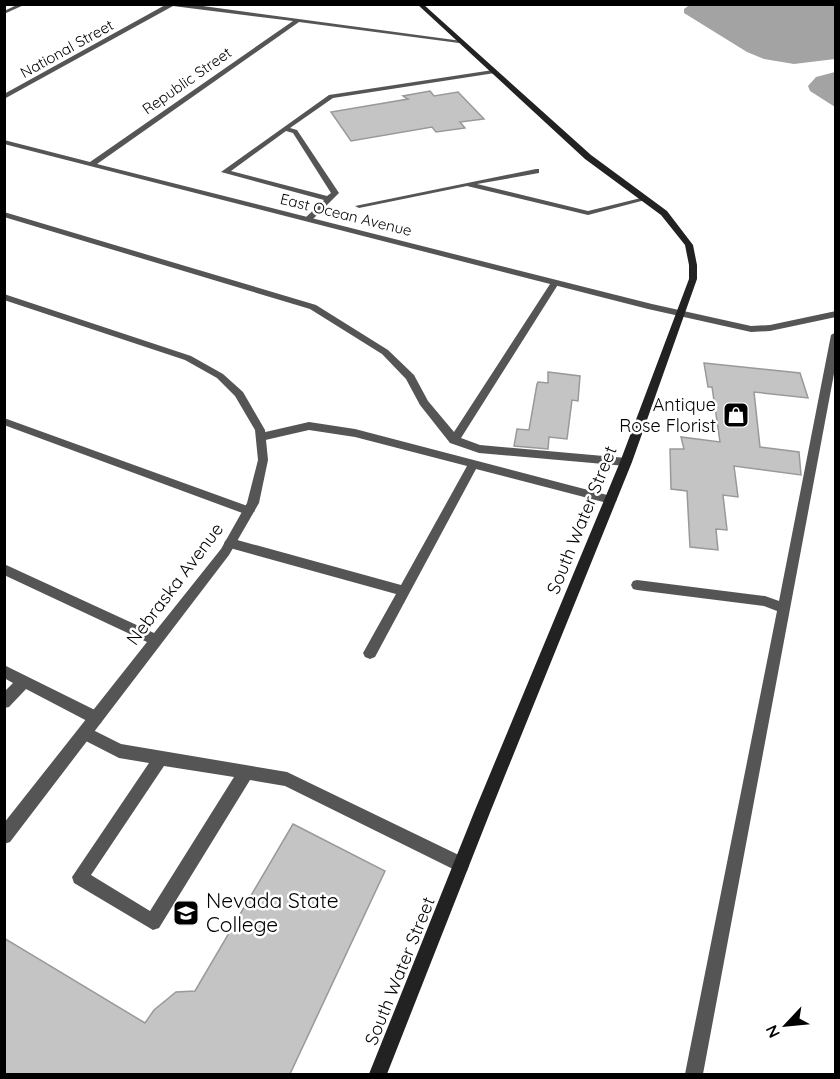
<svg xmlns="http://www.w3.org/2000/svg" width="840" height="1079" viewBox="0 0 840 1079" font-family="Quicksand,sans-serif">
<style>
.water{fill:#a3a3a3}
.building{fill:#c4c4c4;stroke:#999;stroke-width:1.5}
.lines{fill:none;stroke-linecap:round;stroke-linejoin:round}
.lane{fill:#555;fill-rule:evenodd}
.street{fill:#555;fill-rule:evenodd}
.secondary{fill:#222;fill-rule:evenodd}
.labels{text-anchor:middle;stroke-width:5;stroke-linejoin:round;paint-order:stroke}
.far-street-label{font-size:15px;fill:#000;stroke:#fff}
.poi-label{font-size:18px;fill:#000;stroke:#fff;text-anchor:end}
.street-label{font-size:18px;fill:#000;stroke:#fff}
.near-poi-label{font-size:21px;fill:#000;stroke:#fff;text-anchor:start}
</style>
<rect width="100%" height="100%" fill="#fff"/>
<path class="water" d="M691,4L835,5V59L794,64L764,59L747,52L684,13V9Z
M835,72H836L835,107L810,91L808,86L816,77Z"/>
<path class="building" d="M430,91L434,96L458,92L484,119L460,122L465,128L436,132L432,127L351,141L331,112L408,99L403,96Z
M704,363L800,373L808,398L754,392L760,447L799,452L801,475L734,466L738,497L723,495L727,530L716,529L718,550L690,547L687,491L671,489L670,449H684L681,437L720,442L712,387H708Z
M548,372L580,376L578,401L572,400L567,439L549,437L548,449L514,446L517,429L529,430L537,384L538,382L548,383Z
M293,824L385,871L290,1074H4V938L145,1023L154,1010L176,992L195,991Z"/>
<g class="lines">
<path class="lane" d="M493,70L495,73L333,98L290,128L297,130L339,193L311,221L304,219L324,200L221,172L329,95ZM286,131L293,133L331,193L327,196L231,171Z
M536,169H539V173L477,184L588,211L645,197L649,199L588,215L467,186L359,208L355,206Z
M4,212L316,305L388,350L414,375L428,401L454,432L552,281H558L559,283L461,438L480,445L626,458L632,462L626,466L479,453L450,443L420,405L406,379L382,354L310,309L4,217Z
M836,332V363L703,1074H685L777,611L764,606L637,590L633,589L631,585L633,581L637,580L765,596L779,601L831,335Z
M4,418L253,508L255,511L249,515L245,514L4,425Z
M309,422L355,429L611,496L617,500L611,504L476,469L375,657L370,659L365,657L363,653L396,594L230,548L226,546L224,543L226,540L230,538L401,585L467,466L355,437L309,430L261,441L256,437L261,433Z
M4,665L101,713L103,718L101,723L96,725L91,723L26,689L9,707L4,708V692L13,683L4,678Z
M85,726L121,744L287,772L467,859L469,865L467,871L461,873L285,786L250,780L159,928L153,930L74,883L72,877L149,763L119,758L80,738L78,733L80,728ZM164,766L234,777L150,911L91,875Z"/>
<path class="street" d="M19,4H26L4,14V11Z
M167,4H188L462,41L459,43L299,22L97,164L652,304L751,326L770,325L836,311V317L770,331L751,332L648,309L4,144V140L90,162L293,21L173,6L4,99V94Z
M4,294L191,356L223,374L243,392L265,430L268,460L259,503L229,555L10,842L4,844V823L147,642L4,575V564L154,633L221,549L247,503L258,460L255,430L235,396L217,378L185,360L4,300Z"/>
<path class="secondary" d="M417,4H423L591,155L667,211L693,245L697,265V279L632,462L491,810L387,1074H369L475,810L620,462L689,279V265L685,245L661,215L585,159Z"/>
</g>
<defs>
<g id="shop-square" transform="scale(1.35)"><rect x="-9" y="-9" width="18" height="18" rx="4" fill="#000" stroke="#fff"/><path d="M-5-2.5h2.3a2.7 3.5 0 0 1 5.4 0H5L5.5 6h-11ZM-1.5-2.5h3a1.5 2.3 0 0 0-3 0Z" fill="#fff"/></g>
<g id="university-square" transform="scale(1.35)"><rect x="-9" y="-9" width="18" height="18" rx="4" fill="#000" stroke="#fff"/><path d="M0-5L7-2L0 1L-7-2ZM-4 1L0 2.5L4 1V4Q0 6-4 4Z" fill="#fff"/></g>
</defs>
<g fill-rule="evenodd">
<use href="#shop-square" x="736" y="415"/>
<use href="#university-square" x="186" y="913"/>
</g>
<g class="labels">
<g class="far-street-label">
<text transform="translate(67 49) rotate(-29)" y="5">National Street</text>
<text transform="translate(187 81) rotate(-35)" y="5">Republic Street</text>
<text transform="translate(346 215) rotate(14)" y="5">East Ocean Avenue</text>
</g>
<g class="poi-label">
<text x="716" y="411">Antique<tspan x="716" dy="21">Rose Florist</tspan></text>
</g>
<g class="street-label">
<text transform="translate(582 520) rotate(-68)" y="6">South Water Street</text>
<text transform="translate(175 584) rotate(-53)" y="6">Nebraska Avenue</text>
<text transform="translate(400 971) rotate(-68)" y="6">South Water Street</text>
</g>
<g class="near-poi-label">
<text x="206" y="908">Nevada State<tspan x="206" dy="24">College</tspan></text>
</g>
</g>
<rect width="840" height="1079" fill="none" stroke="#000000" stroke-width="12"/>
<g transform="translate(786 1025) rotate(244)" stroke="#ffffff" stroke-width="4.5" paint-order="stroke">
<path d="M0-4.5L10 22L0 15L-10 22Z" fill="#000000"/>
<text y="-9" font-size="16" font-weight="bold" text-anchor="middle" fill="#000000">N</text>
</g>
</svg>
